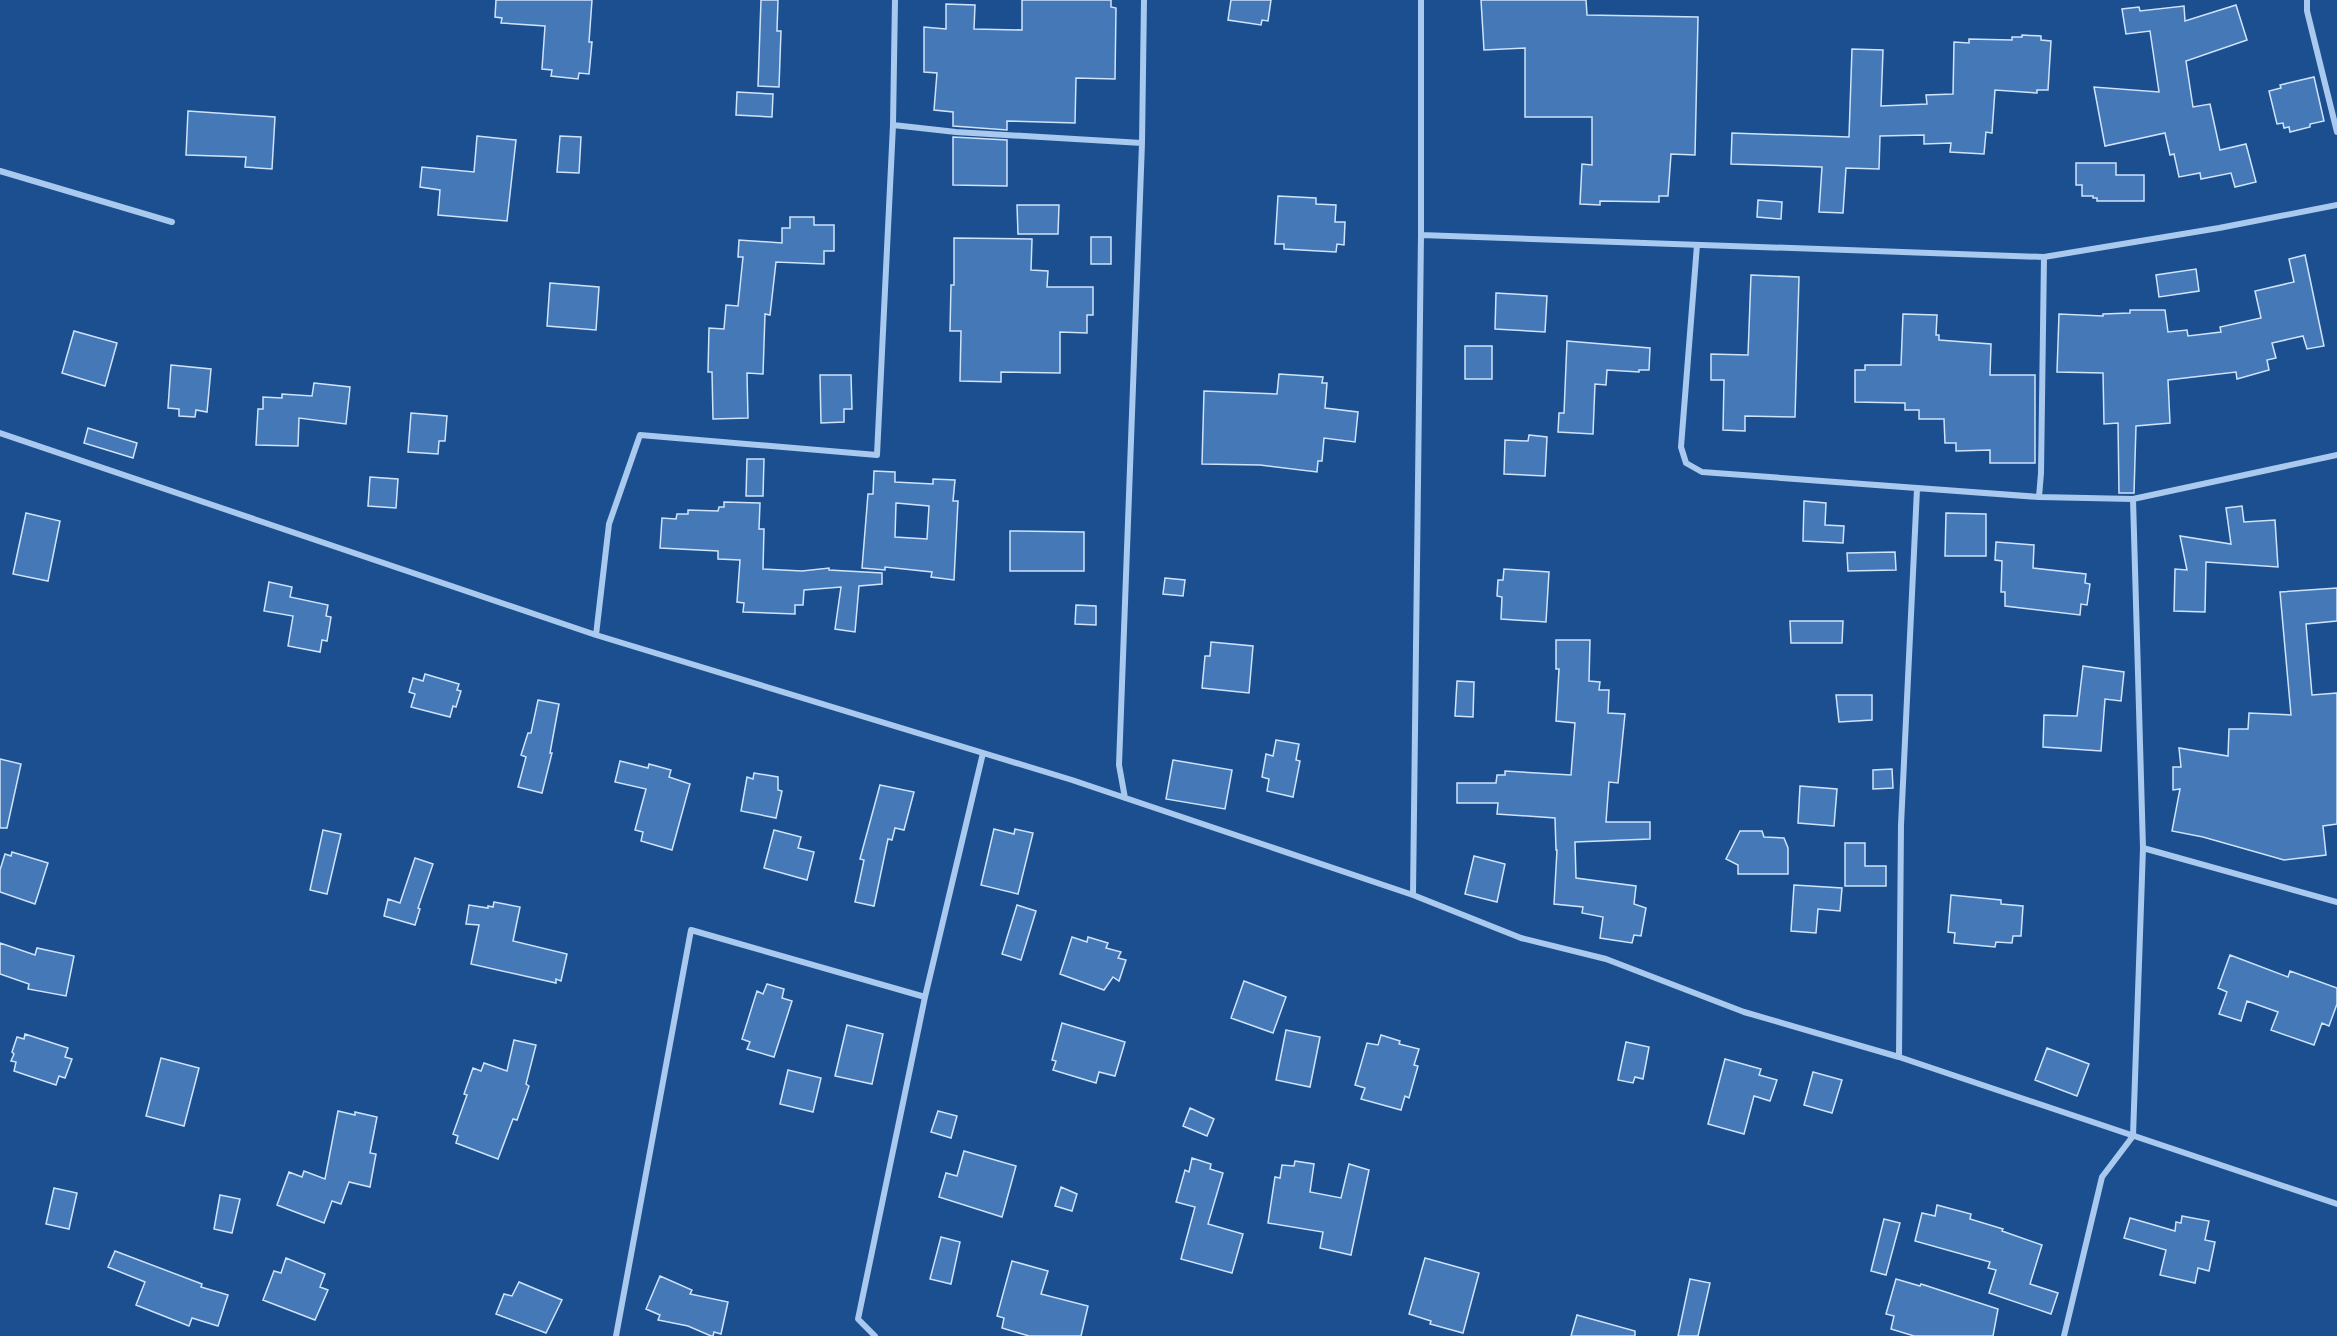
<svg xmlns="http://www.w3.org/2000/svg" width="2337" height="1336" viewBox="0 0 2337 1336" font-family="'Exo 2',sans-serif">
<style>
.building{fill:#4478b7;stroke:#cfe3fa;stroke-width:1.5;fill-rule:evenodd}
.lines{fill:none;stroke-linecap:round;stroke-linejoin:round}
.street{stroke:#a9c9ee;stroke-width:6}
</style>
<rect width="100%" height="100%" fill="#1b4f8f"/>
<path class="building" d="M496,0H592L589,42H592L589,74L579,73L578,79L551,76L552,70L542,69L545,26L501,23L502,18L495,17Z
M761,0H778L777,31H781L779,87L758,86Z
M1022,0H1111V7L1116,8L1115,79L1076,78L1075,123L1007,121V130L953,126V112L934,110L937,73L924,72V27L946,29V4L975,5L974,29L1022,30Z
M1231,0H1271L1268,21L1262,20L1261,25L1228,20Z
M1481,0H1586L1587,15L1698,17L1695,155L1671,154L1668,196H1659V202L1600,201V205L1580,204L1582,164L1592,165V117H1525V48L1484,50Z
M2236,5L2247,40L2186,61L2193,107L2210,104L2220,150L2246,144L2256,182L2235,187L2231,173L2201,179L2200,173L2179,177L2174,154L2170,155L2165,133L2105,146L2094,87L2159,92L2150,31L2126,34L2122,9L2139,7L2140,11L2184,6L2185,21Z
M2022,35L2041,36V40L2051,41L2048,90H2037V93L1995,90L1992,133L1986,132L1984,154L1950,152L1951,143L1924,144V135L1880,136L1879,169L1846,168L1843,213L1819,212L1822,167L1731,164L1732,133L1849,137L1852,49L1883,50L1881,106L1927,104L1926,95L1953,94L1954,42L1969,43V39L2012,40V37H2022Z
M2314,77L2324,121L2310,124V127L2290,132L2289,127L2284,128L2283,123L2277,124L2269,91L2281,88L2280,85Z
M737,92L773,94L772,117L736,115Z
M188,111L275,117L272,169L245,167L246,157L186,155Z
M477,136L516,140L507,221L438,215L440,190L420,187L422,167L474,172Z
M560,136L581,137L579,173L557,172Z
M953,137L1007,140V186L953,185Z
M2076,163H2116V175H2144V201H2097V198H2093V196H2082V185H2076Z
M1278,196L1316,198V204L1336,205L1335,222H1345L1344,245L1337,244L1336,252L1284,249V244H1275Z
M1758,200L1782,202L1781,219L1757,217Z
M1017,205H1059L1058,234H1018Z
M790,217H814V225H834V251H824V264L776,262L770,315L765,314L763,374L747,373L748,418L713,419L712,372H708L709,328L724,329L726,305L738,306L743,257H738L739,240L782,243V228H790Z
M1091,237H1111V264H1091Z
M954,238L1032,239L1031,270L1048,271L1047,287H1093V315H1087V333L1060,332V373L1001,372V382L960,381L961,331H950L951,285H954Z
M2305,255L2324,346L2307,349L2303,336L2272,343L2276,358L2267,360L2269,370L2237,379L2236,372L2168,380L2170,423L2136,426L2134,493H2119L2118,423L2104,424L2103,373L2057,372L2059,314L2103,316V314L2130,313V310H2165L2168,332L2187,330L2188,336L2221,332L2220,327L2261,318L2255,291L2294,282L2289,259Z
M2196,269L2199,291L2159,297L2156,275Z
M1751,275L1799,277L1795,417L1745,416V431L1723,430L1724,380H1711V354L1748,355Z
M550,283L599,287L596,330L547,326Z
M1496,293L1547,296L1545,332L1495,329Z
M1903,314L1937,315L1936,335H1939V340L1991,344L1990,375H2035V463H1990V450L1956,451V443H1945L1944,419H1919V410H1905V403L1855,402V370H1865V365H1901Z
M74,331L117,343L105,386L62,373Z
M1567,341L1650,348L1649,370H1639V372L1607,370L1606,385L1595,384L1593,434L1558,432L1559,413H1564Z
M1465,346H1492V379H1465Z
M171,365L211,369L207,412L196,410L195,417L179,416V409L168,408Z
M1279,374L1323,377L1322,383H1327L1325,408L1358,412L1355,442L1324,438L1322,461H1318L1317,472L1260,465L1202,464L1204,391L1277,394Z
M820,375H851L852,409H844V422L821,423Z
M314,383L350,387L346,424L299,418L298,446L256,445L258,409H263V397L282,398V394L312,396Z
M411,413L447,416L445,441H439L438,454L408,452Z
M88,428L137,443L133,458L84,443Z
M1529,435L1547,437L1545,476L1504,474L1505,440L1528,441Z
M747,459H764L763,496H746Z
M874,471L895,472V482L933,484V479L955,480L953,501H958L954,580L931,577L932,572L885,567V570L862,568L868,494H873ZM896,503L929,506L927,539L895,537Z
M370,477L398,479L396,508L368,506Z
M1804,501L1826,503L1825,525L1844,526L1843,543L1803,541Z
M724,502L760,503L759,529H764L763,569L802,571L829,568V570L882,573V584L859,586L855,632L835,629L841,587L804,590L803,605H795V614L743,612L744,603L737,602L740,560L718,559V551L660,548L662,518L676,519L677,514H688V510L718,511L719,507H724Z
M2242,506L2244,522L2275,520L2278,567L2206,562L2205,612L2174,611L2175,569L2187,570L2180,536L2231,544L2226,508Z
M26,513L60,521L48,581L13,574Z
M1946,513L1986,514V556H1945Z
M1010,531L1084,532V571H1010Z
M1996,542L2034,545L2033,568L2086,574L2085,583L2090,584L2087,605L2081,604L2080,615L2005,606V592H2001L2002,561L1995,560Z
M1895,552L1896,570L1848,571L1847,553Z
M1504,569L1549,572L1546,622L1501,619L1502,597L1497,596L1498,580H1503Z
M1165,578L1185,580L1183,596L1163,594Z
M269,582L292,587L290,597L328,605L326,616L331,617L327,641L322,640L320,652L288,646L293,616L264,611Z
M2337,588V621L2306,624L2312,695L2337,693V824L2323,826L2326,855L2284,860L2203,837L2172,831L2180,789L2173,790V767H2181L2179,748L2228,756L2229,729H2248L2249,713L2291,715L2280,592Z
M1076,605L1096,606V625L1075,624Z
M1790,621H1843L1842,643H1791Z
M1556,640H1590L1589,681L1600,682L1599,690H1609L1608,713L1625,714L1618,783L1609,782L1606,822H1650V839L1575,842L1576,878L1636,886L1634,904L1646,908L1641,936L1634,935L1632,943L1600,938L1603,917L1582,913L1583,907L1554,904L1557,850H1556L1555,818L1497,814L1498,803H1457V783H1496L1497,775H1505V771L1571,775L1575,723L1556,721L1559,669H1556Z
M1211,642L1253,646L1249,693L1202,688L1205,656H1210Z
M2083,666L2124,672L2121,701L2105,699L2101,751L2043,747L2044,715L2077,716Z
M425,674L459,684L457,690L461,691L456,707L453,706L450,717L411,707L415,694L409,692L413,678L423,681Z
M1457,681L1474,682L1473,717L1455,716Z
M1836,695H1872V720L1839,722Z
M538,700L559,704L550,753H552L542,793L518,787L526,757L521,755L528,733H531Z
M1276,740L1299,744L1296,760L1300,761L1293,797L1267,791L1269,779L1262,777L1266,754L1273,756Z
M0,759L21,764L7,828H0Z
M1173,760L1232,770L1225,809L1166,799Z
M620,761L648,768L649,764L671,770L669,777L690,784L672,850L641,841L643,832L635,830L646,789L615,782Z
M1892,769L1893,788L1873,789V770Z
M754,773L778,777V790L782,791L776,818L741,811L747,777L753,779Z
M880,785L914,792L904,830L895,828L892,840L888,839L874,906L855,902L864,860L860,859Z
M1800,786L1837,789L1834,826L1798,823Z
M994,829L1014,834L1015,829L1033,833L1018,894L981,885Z
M323,830L341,834L327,894L310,890Z
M774,830L801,837L798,848L814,852L807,880L764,868Z
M1740,831H1762L1764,837L1784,838L1788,848V874H1738V865L1726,859Z
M1845,843H1865V866H1886V886H1845Z
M12,852L48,863L35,904L0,892V870L5,854L11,856Z
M1474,856L1505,864L1497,902L1465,894Z
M415,858L433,864L418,908L420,909L415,925L384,916L388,899L400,903Z
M1794,885L1842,888L1840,911L1818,909L1816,933L1791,931Z
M1951,895L2001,900V904L2023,906L2021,936H2013L2012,943L1996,942L1995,947L1954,943L1955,933L1948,932Z
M494,902L520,907L513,941L567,954L561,981L556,979V983L471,964L479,925L466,924L469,905L488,908V906L493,907Z
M1017,905L1036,911L1021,960L1002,954Z
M1072,937L1087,942L1088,937L1108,943L1106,948L1121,952L1118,958L1126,960L1119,981L1113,977L1104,990L1060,974Z
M0,943L35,955L37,948L74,956L66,996L28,989L29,984L0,974Z
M2230,955L2288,977L2290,971L2337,988V1004L2329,1026L2322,1023L2314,1045L2271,1030L2278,1012L2247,1001L2241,1021L2219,1014L2227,992L2218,988Z
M1244,981L1286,997L1273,1033L1231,1018Z
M767,984L784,989L782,998L792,1001L774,1057L747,1049L750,1042L742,1039L757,991L763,994Z
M1062,1023L1125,1042L1115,1076L1099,1072L1096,1083L1053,1070L1056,1061L1052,1060Z
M847,1025L883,1034L872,1084L835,1076Z
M1286,1030L1320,1037L1310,1087L1276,1080Z
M25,1034L68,1048L65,1057L72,1059L65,1078L59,1076L56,1085L14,1071L16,1062L11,1061L14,1054L12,1052L17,1037L24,1039Z
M1381,1035L1400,1041L1399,1044L1419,1049L1414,1065L1418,1066L1409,1098L1405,1096L1401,1110L1361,1099L1365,1088L1355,1085L1367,1043L1378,1045Z
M514,1040L536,1045L526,1084L529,1086L517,1120L513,1119L498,1159L456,1143L458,1136L453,1134L467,1095L464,1094L473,1068L481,1071L484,1063L507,1071Z
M1626,1042L1649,1047L1643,1079L1635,1077L1633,1083L1618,1080Z
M2047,1048L2089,1064L2077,1096L2035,1080Z
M161,1058L199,1068L184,1126L146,1116Z
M1725,1059L1761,1069L1759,1075L1777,1080L1770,1101L1754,1096L1744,1134L1708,1124Z
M788,1070L821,1078L813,1112L780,1104Z
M1813,1072L1842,1080L1832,1113L1804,1105Z
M1190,1108L1214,1119L1207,1136L1183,1126Z
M338,1111L355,1115V1112L377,1117L370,1153L376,1154L370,1187L349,1182L341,1204L332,1201L324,1223L277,1205L289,1172L302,1177L304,1171L325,1179Z
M938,1111L957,1116L951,1138L931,1132Z
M964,1151L1016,1166L1002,1217L939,1197L946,1173L957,1176Z
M1192,1158L1211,1164L1210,1169L1223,1173L1208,1224L1243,1234L1232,1273L1181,1259L1195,1207L1176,1202L1185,1170L1189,1172Z
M1295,1161L1314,1164L1310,1192L1341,1198L1349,1164L1369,1170L1351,1255L1320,1248L1323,1232L1268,1223L1275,1177L1280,1178L1282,1165L1294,1166Z
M1061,1187L1077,1194L1072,1211L1055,1206Z
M54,1188L77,1193L69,1229L46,1224Z
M220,1195L240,1199L232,1233L214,1229Z
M1937,1205L1971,1214L1970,1219L2003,1229L2002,1231L2042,1245L2030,1284L2058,1293L2051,1314L1989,1293L1996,1270L1988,1268L1990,1262L1915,1241L1922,1213L1935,1216Z
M2182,1216L2209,1221L2205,1240L2215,1242L2209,1271L2198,1268L2195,1283L2160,1275L2166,1250L2124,1238L2130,1218L2175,1231L2176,1222L2181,1223Z
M1884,1219L1900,1223L1886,1275L1871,1271Z
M941,1237L960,1242L951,1284L930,1279Z
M115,1251L202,1284L201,1287L228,1295L218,1326L192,1318L189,1326L136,1305L145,1282L108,1267Z
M286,1258L325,1274L320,1287L328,1290L315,1320L263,1300L274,1271L281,1273Z
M1425,1258L1479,1273L1463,1333L1430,1324L1431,1321L1409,1314Z
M1012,1261L1048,1271L1041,1294L1088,1306L1081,1336H1029L1002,1328L1004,1318L997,1316Z
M660,1276L692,1290L690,1294L728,1302L721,1334L714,1332L713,1336H711L688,1326L658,1320L660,1315L646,1309Z
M1690,1279L1710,1283L1698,1336H1678Z
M1896,1279L1920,1286L1921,1284L1998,1309L1993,1336H1914L1891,1329L1894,1316L1886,1314Z
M519,1282L562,1300L546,1333L496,1314L504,1294L512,1296Z
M1577,1315L1635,1331V1336H1571Z"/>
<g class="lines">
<path class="street" d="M2307,0V11L2337,132
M893,125L956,132L1142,143
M0,171L172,222
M1421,235L2044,257L2219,228L2337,205
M1697,245L1681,447L1686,463L1702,472L2039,497L2133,499L2337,455
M0,433L596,635L1072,780L1413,895L1521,938L1606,959L1744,1012L1899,1057L2337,1204
M2039,497L2041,473L2044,257
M596,635L609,524L640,435L877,455L893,125L895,0
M1125,798L1119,765L1142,143L1144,0
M2143,848L2337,902
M1413,895L1421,235V0
M1899,1057L1901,825L1917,489
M616,1336L691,930L925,997
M875,1336L858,1319L925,997L983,753
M2064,1336L2102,1177L2133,1136L2143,848L2133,499"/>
</g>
</svg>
